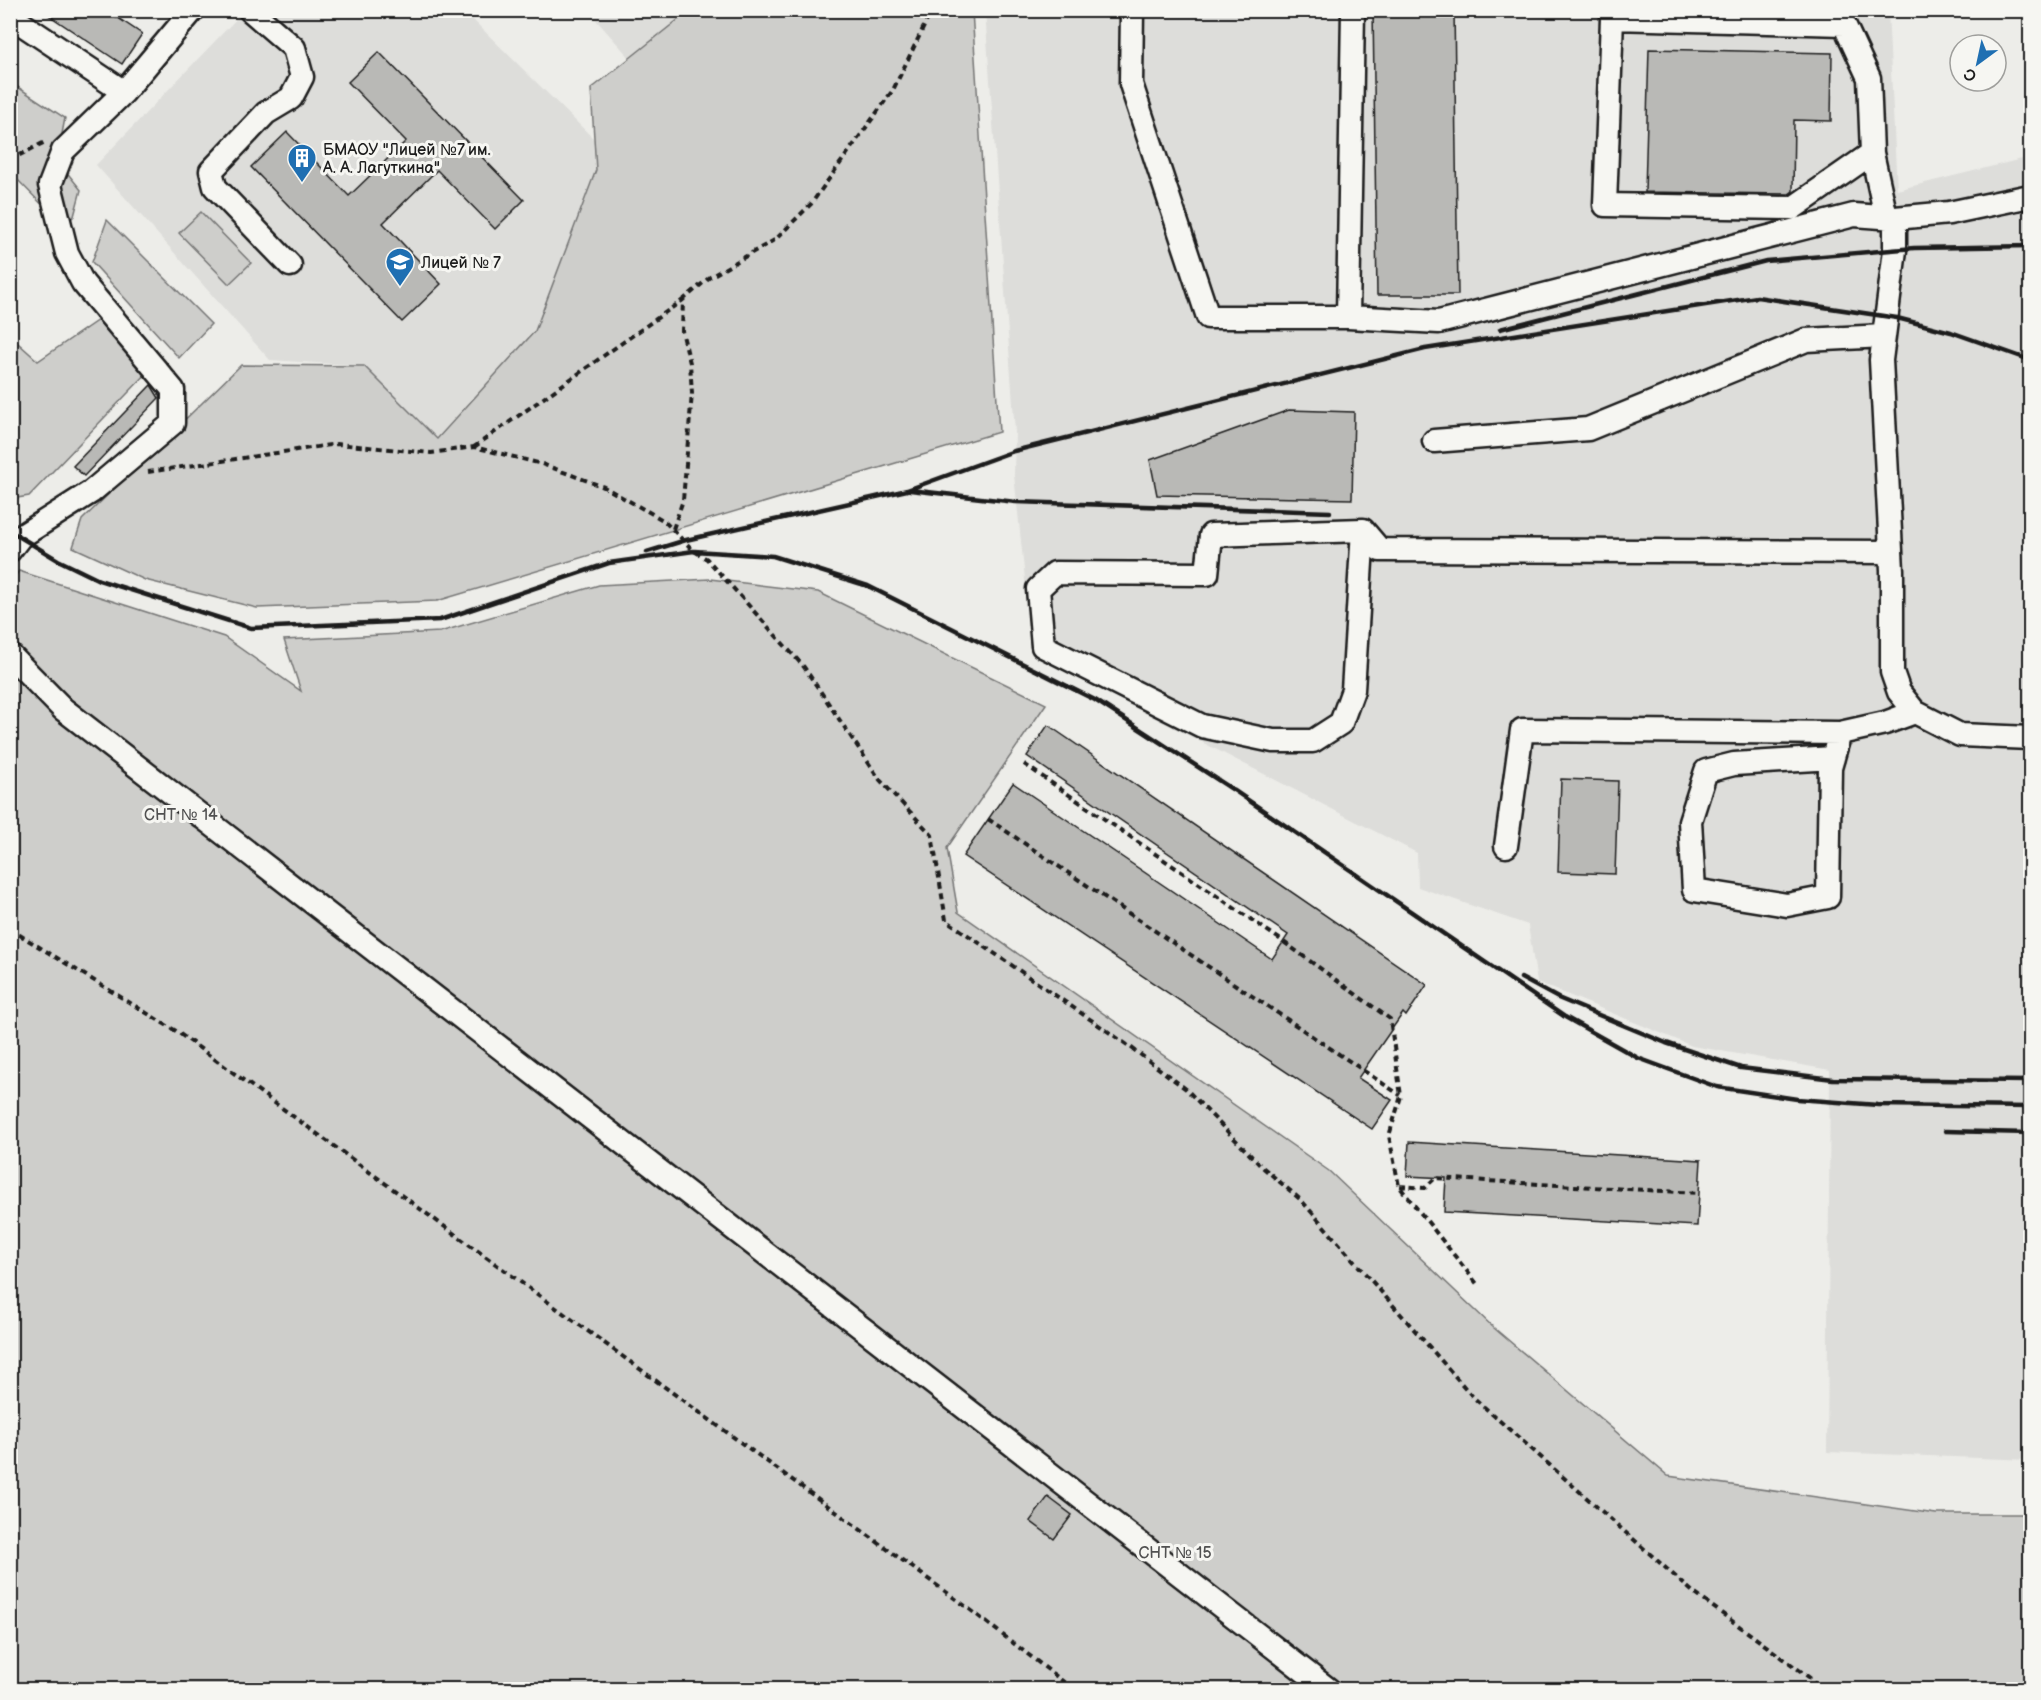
<svg xmlns="http://www.w3.org/2000/svg" width="2041" height="1700" viewBox="0 0 2041 1700" font-family="'Balsamiq Sans',sans-serif">
<style>
.built{fill:#ddddda}
.green{fill:#cececb;stroke:#757574;stroke-width:1.5}
.building{fill:#b9b9b6;stroke:#1c1c1c;stroke-width:1.5}
.lines{fill:none;stroke-linecap:round;stroke-linejoin:round}
.minor-casing{stroke:#1c1c1c;stroke-width:27}
.path{stroke:#1c1c1c;stroke-width:4;stroke-dasharray:6 4.5;stroke-linecap:butt}
.minor{stroke:#f6f6f2;stroke-width:22}
.rail{stroke:#1c1c1c;stroke-width:4.5}
.labels{text-anchor:middle;stroke-width:6;stroke-linejoin:round;paint-order:stroke}
.poi-label{font-size:16px;fill:#1c1c1c;stroke:#f6f6f2;text-anchor:start}
.park-label{font-size:16px;fill:#515151;stroke:#f6f6f2}
</style>
<rect width="100%" height="100%" fill="#edede9"/>
<filter id="ink" filterUnits="userSpaceOnUse"><feTurbulence type="fractalNoise" baseFrequency=".0167" numOctaves="2"/><feDisplacementMap in="SourceGraphic" scale="12" xChannelSelector="R" yChannelSelector="G"/><feConvolveMatrix kernelMatrix="1 2 1 2 8 2 1 2 1" color-interpolation-filters="sRGB"/></filter>
<g filter="url(#ink)">
<path class="built" d="M244,11H464L670,214L436,439L364,366L270,360L96,165Z
M588,11H689L630,58Z
M985,11H1888L1897,190L2030,157V1460L1827,1452L1830,1070L1692,1046L1537,982L1528,925L1418,887L1417,853L1033,655L1014,475L1015,432Z"/>
<path class="green" d="M689,11H972L999,432L437,601L257,608L145,580L73,547L82,520L241,365L364,366L437,439L535,331L596,170L591,89Z
M10,82L65,118L57,160L81,190L74,216L63,226L11,173Z
M201,212L251,263L229,284L179,233Z
M107,220L211,324L179,358L92,262Z
M104,316L152,368L29,496L11,499L10,336L38,361Z
M19,571L224,637L301,691L284,640L440,632L599,585L710,579L818,592L1046,704L947,848L958,912L1329,1171L1494,1328L1668,1476L1936,1514H2030V1689H11L10,583Z"/>
<path class="building" d="M41,10H106L142,34L122,64Z
M1373,10H1454L1458,295H1377Z
M1649,49L1832,53L1831,121L1794,120L1793,191L1789,194L1645,192Z
M379,52L524,200L495,229L437,170L383,223L441,284L402,322L251,167L287,132L349,196L406,141L348,82Z
M151,385L159,398L84,476L73,466Z
M1289,410L1354,412L1352,499L1157,495L1150,460Z
M1048,725L1427,985L1406,1016L1403,1013L1358,1078L1392,1100L1372,1129L963,856L1013,783L1272,959L1288,935L1027,756Z
M1561,779L1618,781L1615,874L1558,872Z
M1409,1142L1701,1160L1697,1226L1444,1212L1446,1178L1407,1176Z
M1048,1497L1072,1515L1054,1539L1030,1521Z"/>
<g class="lines">
<g class="minor-casing">
<path id="minor" d="M250,10L294,48L302,77L291,98L266,113L211,171L215,187L290,265
M1132,10L1131,84L1208,317H1348L1439,322L1854,215L1895,218
M10,16L124,92
M1872,153L1793,208L1605,205L1612,18L1844,24L1869,78L1872,153L1886,217
M2030,196L1949,213L1895,218V250L1881,360L1892,570V672L1899,692L1915,712L1960,735L2030,738
M1348,317L1353,10
M1434,441L1588,429L1806,340L1884,336
M1363,530L1353,690L1341,723L1313,741H1273L1202,726L1043,646L1038,589L1055,573L1207,574L1211,535L1363,530L1380,550L1891,552
M10,550L20,537L91,492L173,423V390L83,283L67,253L50,185L63,151L124,92L193,10
M10,655L63,709L1329,1690
M1833,758L1734,764L1706,771L1690,821L1694,890L1787,905L1828,897L1830,768L1840,733
M1506,846L1522,730L1840,733L1885,723L1915,712"/>
</g>
<path class="path" d="M10,160L45,142
M474,447L683,300
M148,472L337,444L431,453L474,447L542,464L604,487L663,520L694,551L707,559L804,667L880,780L932,835L946,920L1129,1046L1186,1089L1260,1165L1301,1200L1474,1398L1694,1593L1810,1678L1820,1690
M673,529L683,500L692,393L690,363L682,331L683,300L710,277L776,239L811,204L893,90L932,10
M1024,764L1281,940L1390,1019L1401,1096L1389,1136L1399,1186L1478,1285
M988,819L1400,1095
M10,929L176,1031L968,1608L1074,1690
M1400,1186L1425,1188L1435,1178L1698,1193"/>
<use href="#minor" class="minor"/>
<path class="rail" d="M1500,329L1766,261L1914,248L2030,246
M910,490L1016,502L1330,512
M10,531L58,560L99,580L251,628L440,620L609,563L694,551L773,556L868,586L1095,700L1232,789L1565,1017L1638,1058L1717,1087L1797,1099L1878,1105L2030,1107
M647,552L686,540L907,490L1014,451L1425,349L1757,297L1897,318L1951,332L2030,360
M1521,978L1558,998L1666,1043L1741,1068L1833,1079L2030,1081
M1945,1131L2030,1133"/>
</g>
</g>
<defs>
<g id="building-pin" transform="scale(1.5)"><path d="M0 17L-7.5 6A9.5 9.5 0 1 1 7.5 6Z" fill="#1f6fb2" stroke="#f6f6f2"/><path d="M-4-6H4V6H1V3H-1V6H-4ZM-2.5-4.3h1.7v1.8h-1.7ZM.8-4.3h1.7v1.8H.8ZM-2.5-1h1.7V.8h-1.7ZM.8-1h1.7V.8H.8Z" fill="#fff"/></g>
<g id="school-pin" transform="scale(1.5)"><path d="M0 17L-7.5 6A9.5 9.5 0 1 1 7.5 6Z" fill="#1f6fb2" stroke="#f6f6f2"/><path d="M0-5L7-2L0 1L-7-2ZM-4 1L0 2.5L4 1V4Q0 6-4 4Z" fill="#fff"/></g>
</defs>
<g fill-rule="evenodd">
<use href="#building-pin" x="302" y="158"/>
<use href="#school-pin" x="400" y="262"/>
</g>
<g class="labels">
<g class="poi-label">
<text x="323" y="155">БМАОУ "Лицей №7 им.<tspan x="323" dy="18">А. А. Лагуткина"</tspan></text>
<text x="421" y="268">Лицей № 7</text>
</g>
<g class="park-label">
<text x="181" y="820">СНТ № 14</text>
<text x="1175" y="1558">СНТ № 15</text>
</g>
</g>
<rect width="2041" height="1700" fill="none" stroke="#f6f6f2" stroke-width="36"/>
<rect x="18" y="18" width="2005" height="1664" fill="none" stroke="#1c1c1c" stroke-width="2" filter="url(#ink)"/>
<g transform="translate(1978 63) rotate(213)"><circle r="28" fill="#f6f6f2" stroke="#9f9f9c" stroke-width="1.5"/>
<path d="M0-4.5L10 22L0 15L-10 22Z" fill="#1f6fb2"/>
<text y="-9" font-size="16" font-weight="bold" text-anchor="middle" fill="#1c1c1c">С</text>
</g>
</svg>
